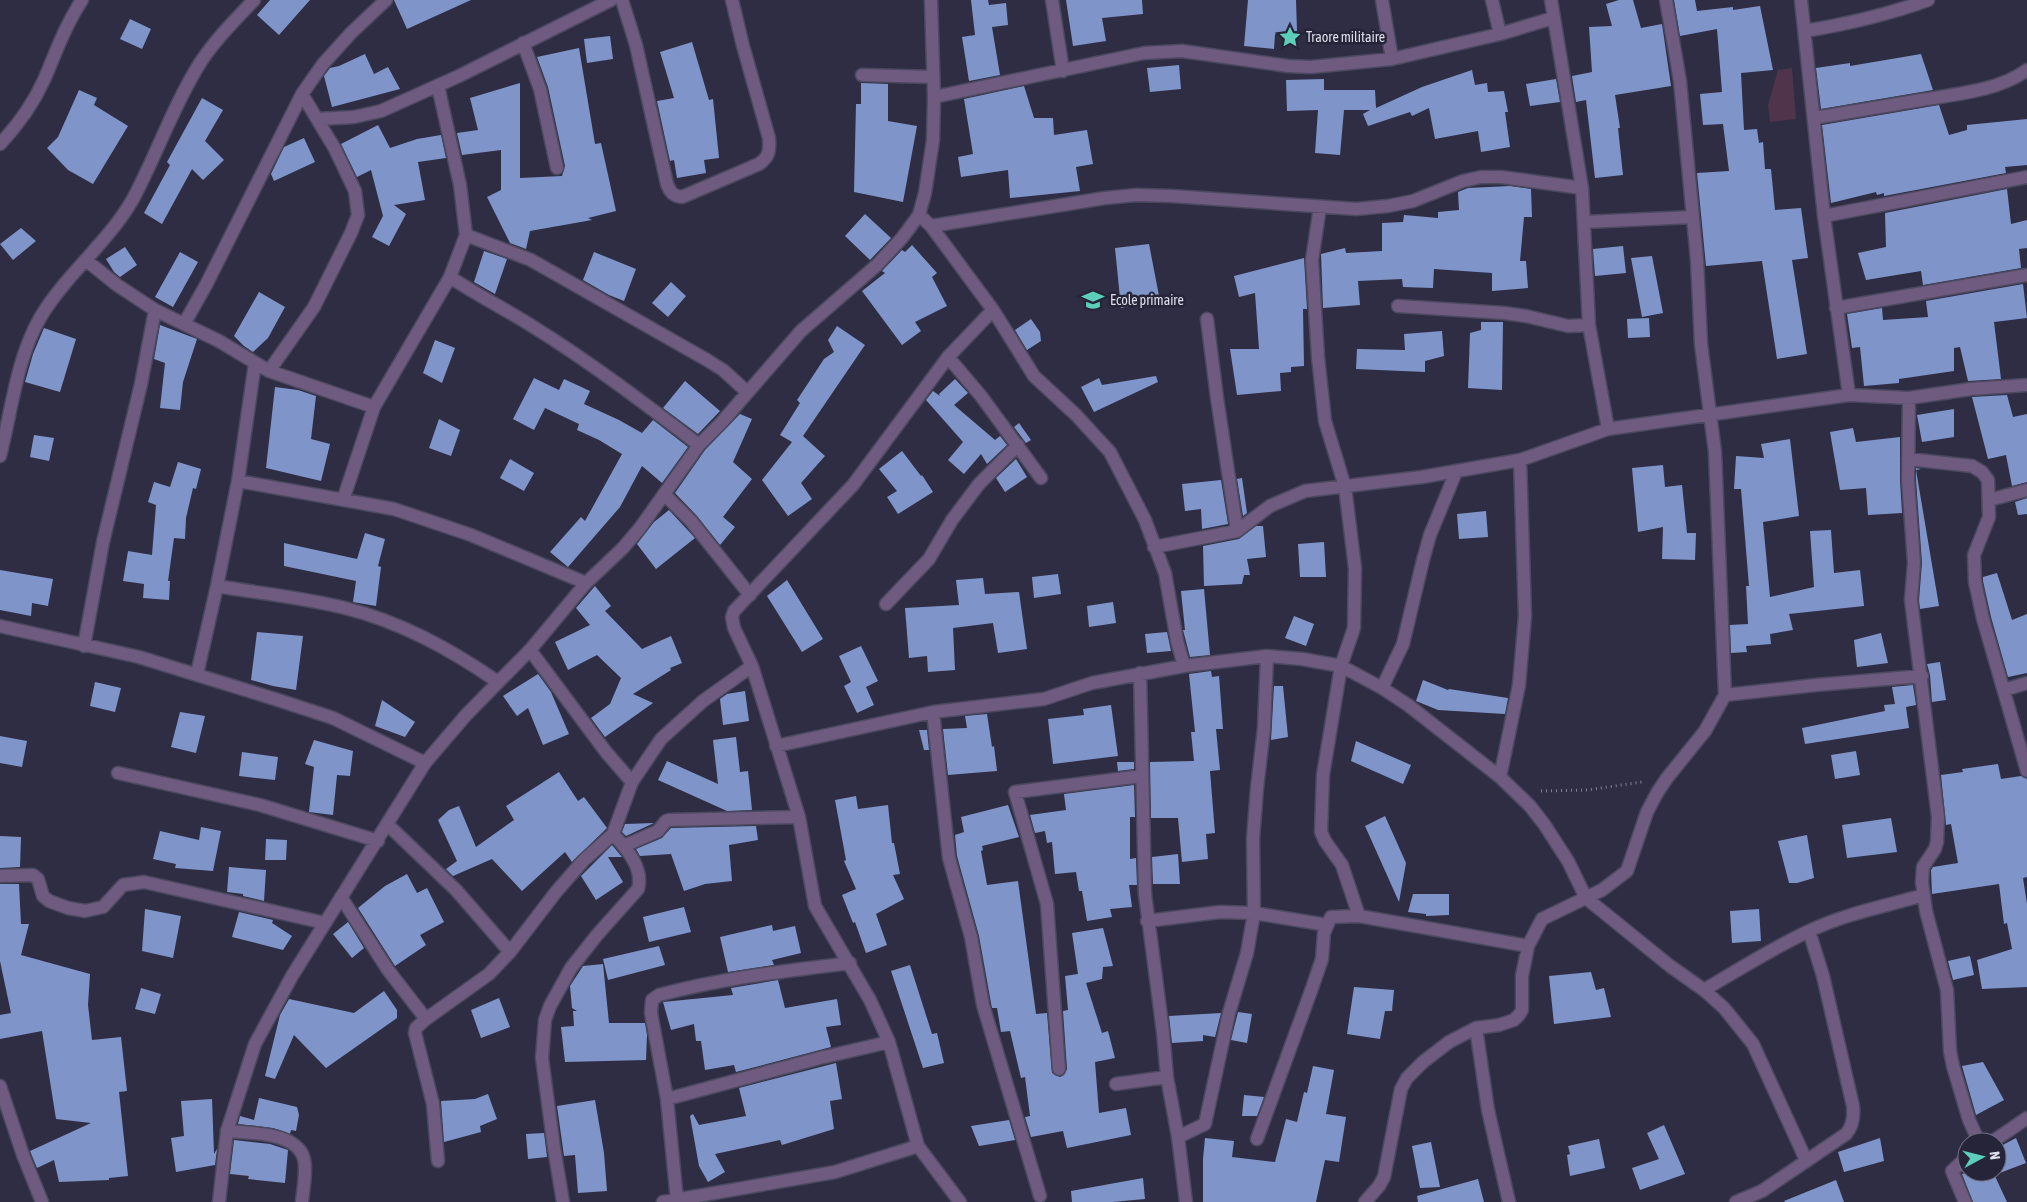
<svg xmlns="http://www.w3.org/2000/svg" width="2027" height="1202" viewBox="0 0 2027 1202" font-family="'Asap Condensed',sans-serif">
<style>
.green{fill:#4f344c}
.building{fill:#7f95c9}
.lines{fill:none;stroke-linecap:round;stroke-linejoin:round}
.service-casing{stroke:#4b495f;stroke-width:15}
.minor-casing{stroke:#4b495f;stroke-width:15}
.path{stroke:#818093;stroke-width:3;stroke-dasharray:1 4;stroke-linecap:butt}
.service{stroke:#6f5a80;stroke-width:12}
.minor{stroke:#6f5a80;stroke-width:12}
.labels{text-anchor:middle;stroke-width:5;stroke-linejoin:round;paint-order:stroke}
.poi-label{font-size:14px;fill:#dedeec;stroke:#262439;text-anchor:start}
</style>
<rect width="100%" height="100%" fill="#2f2d44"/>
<path class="green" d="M1792,68L1796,119L1770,122L1768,105L1778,70Z"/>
<path class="building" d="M270,0H310L279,35L257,15Z
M394,0H471L407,29Z
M971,0H988L989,5L1006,3L1008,25L992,27L1000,75L969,81L962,37L975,35Z
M1066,0H1142L1143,14L1102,18L1106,41L1073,46Z
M1248,0H1296L1297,31L1275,34L1274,49L1244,46Z
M1619,0H1633L1641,28L1662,24L1671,86L1615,95L1620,128H1618L1623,175L1595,178L1586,100L1576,102L1572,76L1592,72L1589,27L1612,26L1606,4Z
M1674,0H1695L1697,11L1733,7V10L1760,6L1773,70L1741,73L1744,130L1757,129L1759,143L1763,142L1765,169H1771L1775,210L1801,208L1808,258L1792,260L1807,354L1777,359L1762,261L1706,266L1697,173L1729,171L1723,124L1703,125L1700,94L1722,92L1717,29L1680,36Z
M130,19L151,29L142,49L120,39Z
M610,36L613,59L587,63L584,39Z
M692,42L709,100L713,99L719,158L704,160L706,173L677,178L674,160L670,161L657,101L674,98L660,52Z
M579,48L595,144L601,143L616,211L588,218L592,220L530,231L526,249L510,243L487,197L501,190V150L462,155L457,133L478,130L470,98L520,83V178L562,176L565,166L548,87L537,57Z
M365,54L374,74L388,67L400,89L332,107L324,76L330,68L339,66Z
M1921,54L1933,90L1821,109L1816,68L1850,63V66Z
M1179,65L1181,89L1150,92L1147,68Z
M1472,70L1475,85L1487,83L1488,92L1504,91L1508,112H1505L1510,147L1481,152L1478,131L1435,139L1429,108L1412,116L1410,112L1368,126L1363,114L1370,110H1344L1340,155L1315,153L1318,110L1287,111L1286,80L1324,79V90H1375L1376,108L1422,87Z
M1556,79L1560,102L1530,106L1526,84Z
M861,83L888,84V121L917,126L903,202L854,192L856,104H861Z
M1024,86L1034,118H1053L1054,135L1087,130L1093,164L1076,167L1080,191L1010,198L1008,170L961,177L958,157L973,154L964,99Z
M79,90L97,98L94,105L128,126L93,184L68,170L47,148L58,137Z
M202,98L223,110L205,141L224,160L203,180L192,169L162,224L144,213L170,165L167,162Z
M1939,105L1949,135L1967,130V125L2027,119V165L2005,167L2006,173L1884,196V193L1877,195L1876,192L1831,203L1822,125Z
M378,125L390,148L417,139L441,135L446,158L418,162L425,200L394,205L406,214L389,246L372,237L383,216L371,170L357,177L341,144Z
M304,138L315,162L274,181L271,174L284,147Z
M1510,186L1531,189L1532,217H1524L1520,261H1526L1528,288L1492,291V273L1434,269L1433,288L1403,287L1402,279L1358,281L1360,305L1323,308L1321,254L1345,248L1346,253L1382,251V223L1403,222L1404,215L1438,218V212L1459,210L1458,192L1468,188Z
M2007,189L2011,224L2027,220V248L2019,249L2021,268L1923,285L1921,271L1866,280L1858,253L1886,247L1885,213Z
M865,214L891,238L870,260L845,236Z
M21,228L36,241L13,260L0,244Z
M1149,244L1160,301L1121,308L1115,248Z
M912,245L937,273L932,277L947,306L915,322L921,331L902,345L862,291L885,273L882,271L902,250L905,252Z
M1623,246L1626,273L1595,276L1593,249Z
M125,247L137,265L120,277L114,272L106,259Z
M484,251L507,259L495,294L474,282Z
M180,252L198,262L173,307L155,297Z
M594,252L636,269L624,301L609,295L583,280Z
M1652,256L1663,313L1642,317L1631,258Z
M1304,258L1307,309H1303L1304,366L1291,367V372L1280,373L1281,391L1237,395L1230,349H1259L1255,293L1239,297L1234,276Z
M671,282L686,296L668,317L652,303Z
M2023,284L2027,318L1994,322L2001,379L1968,381L1960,347L1954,348V371L1899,379V383L1864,386L1860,347L1852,348L1847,314L1882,308L1883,320L1928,317L1926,301Z
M259,292L285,307L268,338L253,352L244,346L234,336Z
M1649,318L1650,337L1628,338L1627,319Z
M1031,319L1040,332L1041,341L1027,350L1015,330Z
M1481,322H1503L1502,390L1468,388L1470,333L1481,330Z
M160,325L197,339L183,382L180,410L160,408L165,363L154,359Z
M837,326L865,345L803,436L825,456L801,483L812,499L788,516L762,480L792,442L780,435L800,403L797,400L824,359L834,352L828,340Z
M44,328L76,339L60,392L25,382L33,354Z
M1442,331L1444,356L1425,361V372L1356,369L1357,349L1405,350L1404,334Z
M435,340L455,348L442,383L423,373Z
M1156,376L1158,382L1094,412L1081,387L1099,378L1102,385Z
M534,378L559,390L564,379L590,391L584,404L619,420L642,433L653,420L688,447L662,483L642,466L620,507L568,567L550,552L581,517L585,521L622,454L599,440L577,430L579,424L545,408L534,430L513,419Z
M955,379L968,393L954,405L995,440L1000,436L1007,445L987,464L981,454L964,474L948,460L963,442L926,400L933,391L940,396L939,394Z
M685,381L720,411L698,434L663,408Z
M275,387L298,390L316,396L311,439L330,444L321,481L266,468Z
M2007,395L2013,417L2027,414V482L2012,486L2006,455L1988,459L1972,397Z
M1954,409V437L1922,442L1917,415Z
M740,414L752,419L733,462L752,479L723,517L735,527L720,545L697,516L675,493L705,450Z
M439,419L460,430L451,456L429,448Z
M1019,423L1031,440L1026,443L1014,427Z
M1853,428L1856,442L1900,437V481L1902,513L1868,515L1866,488L1840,490L1830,432Z
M34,435L54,438L49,461L30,457Z
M1790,439L1799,516L1763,522L1770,597L1814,587L1810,531L1831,530L1834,573L1860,570L1864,606L1789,614L1793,630L1770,634L1771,644L1746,646L1747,652L1731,653L1730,625L1748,624L1746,586H1749L1741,489H1734L1736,456L1764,458L1761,444Z
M902,451L921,476L922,475L933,492L898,514L887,497L897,491L879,469Z
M510,459L534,473L524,491L500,478Z
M1016,459L1027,477L1005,492L996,478Z
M178,462L201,469L196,489L193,488L186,518L185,539L174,538L168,581H170L169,600L143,598L144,584L123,581L128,551L152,555L156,505L148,502L154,482L170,487Z
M1663,465L1665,487L1682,485L1687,533H1696L1695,560L1662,559L1663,527L1638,532L1632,468Z
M1916,468L1921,469L1916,470L1939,606L1920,609L1919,600L1922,563L1916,480Z
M1242,478L1247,513L1243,516L1237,479Z
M1221,480L1228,524L1202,529L1201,509L1185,511L1182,484Z
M2027,498V514L2018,515L2015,502Z
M669,510L695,538L656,569L637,544L654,522Z
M1486,511L1488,537L1459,539L1457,514Z
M1256,526H1263L1266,557L1247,559L1250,575H1244L1242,584L1204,586L1203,546L1239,539Z
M365,533L385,539L378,566L381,567L376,606L353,602L356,581L284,566V543L357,559Z
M1324,542L1326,577H1300L1298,544Z
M0,570L53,579L48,606L32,603L31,616L0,610Z
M1997,573L2012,620L2027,614V673L2008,677L1991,617L1983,581V577Z
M1058,574L1061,594L1034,598L1032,577Z
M983,578L985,594L1019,592L1027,649L998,653L993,623L953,628L955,670L928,672L927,656L909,658L905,608L959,605L956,580Z
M787,580L823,639L802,652L767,596Z
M595,586L611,606L605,611L642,649L671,636L682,663L670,668L671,670L633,694L653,703L605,737L591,718L610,704L621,678L597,655L568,670L555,642L590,625L576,608Z
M1204,589L1210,655L1190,657L1183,630H1185L1181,591Z
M1113,602L1116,623L1089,627L1087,606Z
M1294,616L1314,624L1306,646L1285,638Z
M257,632L303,636L296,690L273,686L251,680Z
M1167,632L1171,651L1147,653L1145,634Z
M1881,633L1888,663L1857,667L1854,640Z
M861,646L878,681L866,687L874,705L857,713L844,686L851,682L839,656Z
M1940,662L1946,700L1932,702L1930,675L1927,664Z
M1211,671L1212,677L1219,676L1223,729H1216L1220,770L1210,771L1215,833L1206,834L1208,859L1182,862L1178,818H1151L1150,762L1194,761L1191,732H1195L1189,674Z
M538,674L551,692L569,734L543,745L528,708L517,716L503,696Z
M1423,680L1448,690L1449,689L1508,698L1505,714L1438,710L1416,701Z
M95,682L121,688L115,712L90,706Z
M1913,685L1916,705L1906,707L1909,728L1805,744L1802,728L1885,711L1884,705L1895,704L1892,687Z
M1274,686H1283L1288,737L1271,740Z
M745,691L749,721L723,725L720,699L727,694Z
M382,700L415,722L405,737L375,726Z
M1111,705L1118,756L1053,764L1048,719L1084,715L1083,709Z
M180,712L205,716L196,753L171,747Z
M987,714L992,747L994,746L997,771L948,775L943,729L967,728L965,716Z
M919,730H927L929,750H924Z
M0,736L27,741L22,767L0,763Z
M736,737L740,772L748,771L752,810L727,811L658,780L667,761L718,784L713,740Z
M314,740L353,751L350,776L337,775L333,815L309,812L314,767L305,764Z
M1356,741L1411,765L1403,784L1351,761Z
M1856,751L1860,775L1835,779L1831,755Z
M242,752L278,757L275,780L239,776Z
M1117,762H1134V769L1118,771Z
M1998,764L2001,779L2021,776L2027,779V877L2023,878L2027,904V987L1982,989L1977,960L2012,949L2007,923L2004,924L1999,884L1932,894L1931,870L1933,867L1958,863L1951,824L1946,825L1941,775L1963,772L1962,769Z
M559,772L578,801L584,797L607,828L572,862L565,852L522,891L492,859L453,876L446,869L457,861L438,820L449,810L459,806L476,847L514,820L506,806Z
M1134,785L1135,817H1130V859L1136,858L1137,885H1129L1132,907L1110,909L1112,917L1087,921L1082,891H1079L1076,872L1055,874L1052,842L1047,843L1045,831L1035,833L1030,815L1066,810L1064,794Z
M856,796L858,809L888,805L892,843H894L900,874L893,875L904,899L876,914L887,945L866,953L855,922L853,923L842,895L856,889L844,861L846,860L835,800Z
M1008,805L1019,837L982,846L983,850L981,851L987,885L1018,881L1036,1014L1047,1013L1052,1073L1060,1077L1064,1075L1067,1069L1063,1011L1068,1010L1065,976L1078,974L1072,933L1103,928L1113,966L1103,967L1102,979L1086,983L1102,1033L1108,1031L1115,1058L1095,1062L1099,1113L1126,1108L1131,1135L1067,1148L1063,1131L1031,1137L1025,1117L1030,1116L1025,1077L1021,1078L1010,1031L1001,1032L997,1008H992L991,1003L979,936L957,856L955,835L964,832L961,817Z
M1385,816L1406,863L1399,902L1365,826Z
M1891,818L1897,852L1847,858L1842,825Z
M654,823L626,836L622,832L625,824Z
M756,826L758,840L729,845L732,881L705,884L684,891L671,854L640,856L636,849L662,838L671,828Z
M201,827L221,831L213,871L175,868L176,864L153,859L160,831L199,840Z
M1807,835L1814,878L1797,883H1789L1778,841Z
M0,836L21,837L20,867L0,868Z
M266,839L287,840L286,860H265Z
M612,845L622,857H608L623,882L596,900L581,876Z
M1178,854L1180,884H1153L1152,857Z
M229,867L266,870L264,901L243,896V894L227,892Z
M407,874L417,893L427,888L444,922L420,935L426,945L395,966L358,908L385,886Z
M0,884H19L21,924H29L21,955L90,974L88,1005L92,1040L121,1037L127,1091L119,1092L128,1176L109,1178V1180L59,1182L54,1160L37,1168L30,1151L91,1123L56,1119L42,1031L0,1039V1015L11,1013L0,961Z
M1413,894H1449V915L1426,916V914L1408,912Z
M684,907L691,932L649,942L643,917Z
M145,909L181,916L173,958L142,951Z
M1759,909L1761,941L1732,943L1730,911Z
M239,912L273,920L272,923L292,936L283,950L232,937Z
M348,922L364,948L352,958L333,934Z
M772,925L773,931L795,926L801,953L772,960L774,965L728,972L720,937Z
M659,946L665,965L608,980L603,959Z
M1970,956L1974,975L1953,980L1948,961Z
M603,964L609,1023H645L647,1035L646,1060L565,1062L561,1027L574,1026L573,1011H577L572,1008L570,986L583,966Z
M910,965L932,1034L937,1033L944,1063L923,1068L891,971Z
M1591,972L1596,990L1604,988L1611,1017L1554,1024L1549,976Z
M778,980L785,1008L837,999L841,1025L826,1027L831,1047L736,1072L734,1065L705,1070L701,1041H696L694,1024L671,1030L663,1002L733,995L731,988Z
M1354,987L1394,990L1392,1011H1385L1380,1039L1347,1034Z
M141,988L161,994L155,1014L135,1009Z
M384,991L397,1010V1018L326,1068L294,1035L275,1079L265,1076L280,1015L289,999L354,1013Z
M499,998L510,1027L481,1038L471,1010Z
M1238,1012L1252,1014L1247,1043L1231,1040Z
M1221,1013L1215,1037L1203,1035V1041L1172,1043L1169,1016Z
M1983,1062L2004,1100L1976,1115L1962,1066Z
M836,1063L842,1099L830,1101L834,1129L782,1145L780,1140L715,1154L725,1172L708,1182L699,1166L690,1116L693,1114L699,1125L746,1116L739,1088Z
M1313,1066L1334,1070L1326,1114L1346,1117L1339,1162L1325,1160L1316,1202H1203V1159L1205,1138L1234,1141L1232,1157L1275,1162L1286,1119L1297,1122L1304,1092L1307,1093Z
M488,1094L497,1119L480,1126L481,1132L444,1142L441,1101L475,1099Z
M1244,1095L1264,1097L1257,1116H1242Z
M259,1098L297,1107L299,1115L296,1131L291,1130L290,1134L273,1128L238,1124L240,1116L254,1120Z
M212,1099L214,1154L217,1149L215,1165L176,1172L171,1138L184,1136L181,1101Z
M595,1100L604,1153L607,1191L578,1193L575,1155L564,1156L557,1106Z
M1009,1120L1015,1140L979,1146L971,1126Z
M1664,1125L1685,1174L1640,1190L1632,1168L1659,1159L1647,1133Z
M544,1133L547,1157L528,1159L526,1134Z
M1880,1138L1884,1161L1844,1172L1838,1152Z
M2016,1138L2026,1163L1997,1174V1148Z
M1599,1139L1605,1168L1570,1176L1567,1155L1570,1154L1568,1146Z
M234,1140L270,1144L288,1150L285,1183L248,1179L249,1176L230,1174Z
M1431,1142L1440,1187L1420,1188L1412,1146Z
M1971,1172H1993L2007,1202H1973L1962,1174Z
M1143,1178L1145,1199L1112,1202H1072L1071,1191Z
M1478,1179L1484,1202H1418L1417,1196Z
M1836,1180L1844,1202H1785L1784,1201Z"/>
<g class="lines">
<g class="service-casing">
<path id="service" d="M1052,0L1063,71
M1382,0L1392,59
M1492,0L1500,34
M1551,0L1582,188L1589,325L1608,429
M1801,0L1824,216L1849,395
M1805,31C1847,24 1887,15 1928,0
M934,97L1144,53L1182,51L1288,66L1311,67L1392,59L1500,34L1553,18
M1814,118C1850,112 1885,106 1921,100C1956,94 1998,91 2027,70
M1320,207L1312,260L1318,357L1325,421L1345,487L1355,568L1354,628L1341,666L1323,775L1321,832L1325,841L1342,865L1359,916
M919,215L931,226L1105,198L1136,195L1172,196L1356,209L1388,206L1413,201L1463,181L1481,177H1501L1582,188
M1824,216L2027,177
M1585,222L1692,217
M931,226L993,310L1034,376L1076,415L1110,452L1145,520L1165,573L1177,641L1184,666
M1398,306L1504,313L1526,316L1568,326L1589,325
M1836,308L2027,275
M1207,319L1217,398L1237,531
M948,357L981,396L1041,478
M1909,398L1908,480L1914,563L1911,600L1938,817L1937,842L1935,849L1923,867L1922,882L1926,911L1947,990L1950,1051L1953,1066L1969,1120L1979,1142
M1908,459L1972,466L1982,472L1988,480L1989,517L1974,555L1975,582L1983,619L2027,771
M664,494L691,521L750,595
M1989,500L2027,490
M1154,547L1237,531L1270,506L1305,491L1422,477L1520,460L1608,429L1849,395L1909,398L1971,389L2027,385
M886,604L929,559L952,520L979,484L1018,445
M530,650L606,752L632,782
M1140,673L1145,894L1163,1032L1167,1077L1178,1137L1186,1202
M1382,688L1403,644L1423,560L1430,535L1456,472
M2004,690L2027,683
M1725,695L1816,685L1922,676
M933,712L949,858L971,937L983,1005L1040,1196
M776,746L933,712L1044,699L1092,683L1184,666L1267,656L1302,659L1341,666L1382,688L1408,705L1500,777L1530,806L1544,824L1568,861L1586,898L1670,966L1704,990L1724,1008L1753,1044L1806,1160
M1500,777L1519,685L1525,616L1520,460
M387,824L456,890L510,952
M624,846L658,831L666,821L669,820L799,817
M341,897L388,970L426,1019L416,1028L415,1033L433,1104L438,1161
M1147,921L1220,912L1254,913L1327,925
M1704,990C1738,970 1771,949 1807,932C1844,914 1885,906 1924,895
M426,1019L489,974L510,952L556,892L583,861L613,834L632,782L661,739L703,701L752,666
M1476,1028L1488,1110L1509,1202
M1059,1069L1047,904L1015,792L1142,776
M1116,1084L1167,1077
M667,1099L820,1058L889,1042
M227,1131C250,1133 297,1132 304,1159C307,1172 303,1189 302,1202
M1178,1137L1205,1124L1229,1013L1247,953L1254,913L1253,839L1257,788L1264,728L1267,656
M1257,1139L1311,991L1322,959L1324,933L1331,917L1359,916L1528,946
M1992,1142L2027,1118
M677,1200L667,1099L651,1013L652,1000L659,995C723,978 785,971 850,963
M563,1202L554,1148L542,1058L545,1020L550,1006L571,968L597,935L638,889C644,868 626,848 613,834
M663,1202L835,1172L918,1146
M960,1202L918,1146L889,1042L870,1000L815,906L799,817L752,666L734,628L732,617L734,611L853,485L948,357L993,310
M1365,1202L1379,1186L1384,1177L1401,1089L1407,1078L1423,1062L1449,1042L1476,1028L1499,1025L1514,1020L1519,1015L1522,1010V976L1528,946L1542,919L1602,890L1627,871L1647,812L1657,793L1667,778L1705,731L1725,695L1715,452L1701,344L1697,260L1680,81L1666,0
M1736,1202L1762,1191L1846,1134C1853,1126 1854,1116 1853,1106L1823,976L1809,931
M1965,1202L1952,1171L1967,1157"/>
</g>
<g class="minor-casing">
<path id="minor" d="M622,0L636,45L667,184C670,192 673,196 682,197L759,164C769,157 770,151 769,138L743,46L732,0
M523,43L540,89L557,168
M862,75L933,77
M318,119L354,117L381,111L459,76L611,0
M0,144C18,125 33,104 44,80C56,52 65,26 82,0
M466,235L531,260L707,360L723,370L746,391
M87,261L117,285L155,310L219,341L269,371L374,407L450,277L466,235L460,185L438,86
M450,277C477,295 505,309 532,326C590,362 644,403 699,445
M184,324L206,285L302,94L323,64L351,33L386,0
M269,371L314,307L351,233L358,215L355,191L335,149L302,94
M0,456C12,410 16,360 40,318C65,275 108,243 133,199C157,154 173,106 200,63C215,40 235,20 254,0
M238,481L394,509L471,535L586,583
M343,500L374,407
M217,586C258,593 305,598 345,608C401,622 450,649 498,682
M0,626L139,657L278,700L333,718L425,763
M84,646L103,542L141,384L155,310
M197,674L217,586L238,481L255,363
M118,773L260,805L378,841
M0,876L33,875L38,879L43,896L49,901L68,908L85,911L103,907L123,885L144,882L325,923
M0,1086L23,1155L42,1202
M219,1202L227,1131L255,1044L292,976L425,763L466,715L530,650L586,583L623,548L640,528L699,445L722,422L801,331L877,265L902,238L919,215L925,193L933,140L934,97L931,0"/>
</g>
<path class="path" d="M1541,791L1587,790L1642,782"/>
<use href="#service" class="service"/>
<use href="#minor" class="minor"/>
</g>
<defs>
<g id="sight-bare" transform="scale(1.725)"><path d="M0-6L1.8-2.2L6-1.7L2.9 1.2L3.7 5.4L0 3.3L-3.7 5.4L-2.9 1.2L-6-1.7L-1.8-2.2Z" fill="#5cceba" stroke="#262439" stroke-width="2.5" paint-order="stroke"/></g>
<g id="school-bare" transform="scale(1.725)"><path d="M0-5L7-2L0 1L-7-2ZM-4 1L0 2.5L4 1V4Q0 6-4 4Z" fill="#5cceba" stroke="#262439" stroke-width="2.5" paint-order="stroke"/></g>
</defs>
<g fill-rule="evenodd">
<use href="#sight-bare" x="1290" y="37"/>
<use href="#school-bare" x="1093" y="300"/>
</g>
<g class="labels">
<g class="poi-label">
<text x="1306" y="42">Traore militaire</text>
<text x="1110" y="305">Ecole primaire</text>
</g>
</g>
<g transform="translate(1982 1157) rotate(83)"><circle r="24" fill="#262439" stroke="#706e81"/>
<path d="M0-4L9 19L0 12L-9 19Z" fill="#5cceba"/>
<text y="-8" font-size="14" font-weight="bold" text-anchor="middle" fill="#dedeec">N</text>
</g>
</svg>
